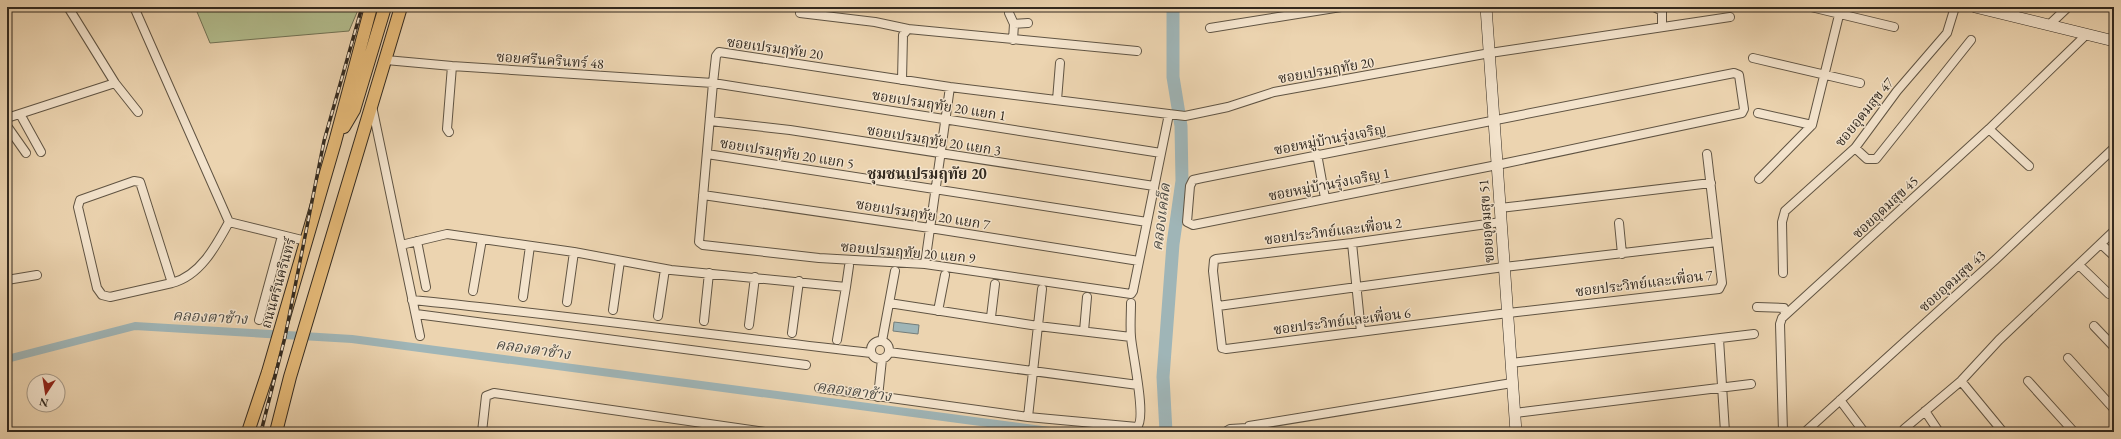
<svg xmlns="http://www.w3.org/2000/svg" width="2121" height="439" viewBox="0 0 2121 439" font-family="'EB Garamond','Noto Serif Thai',serif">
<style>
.green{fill:#b3be8f;stroke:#727457}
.water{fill:#9fb5b7;stroke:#737d7a}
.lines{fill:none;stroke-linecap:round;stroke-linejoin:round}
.canal{stroke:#9fb5b7;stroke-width:8}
.river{stroke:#9fb5b7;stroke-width:13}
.street-casing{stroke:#605443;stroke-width:10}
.secondary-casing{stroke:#32291f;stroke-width:12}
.primary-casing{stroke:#32291f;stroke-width:14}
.street{stroke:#f3e3cc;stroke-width:8}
.secondary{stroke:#f3e3cc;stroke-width:11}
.primary{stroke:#e6ba78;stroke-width:12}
.rail-casing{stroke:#32291f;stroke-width:3.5}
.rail{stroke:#f3e3cc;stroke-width:2;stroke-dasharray:6;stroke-linecap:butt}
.labels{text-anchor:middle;stroke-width:3;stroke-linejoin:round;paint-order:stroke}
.street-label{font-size:14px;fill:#32291f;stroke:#f3e3cc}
.neighbourhood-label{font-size:15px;font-weight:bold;fill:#32291f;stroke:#f3e3cc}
.water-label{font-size:15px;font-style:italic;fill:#4d4c45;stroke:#f3e3cc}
</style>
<rect width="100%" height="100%" fill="#ecd4b0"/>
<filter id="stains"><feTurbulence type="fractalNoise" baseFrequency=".005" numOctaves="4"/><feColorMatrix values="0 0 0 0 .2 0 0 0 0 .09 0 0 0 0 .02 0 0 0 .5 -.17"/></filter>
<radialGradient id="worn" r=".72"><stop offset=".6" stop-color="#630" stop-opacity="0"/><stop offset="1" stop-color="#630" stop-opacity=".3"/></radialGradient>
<path class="green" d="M195,7H357L358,10L349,31L210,43Z"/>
<path class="water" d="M894,322L919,325L918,334L893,331Z"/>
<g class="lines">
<path class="canal" d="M7,359L135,326L352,339L1057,432"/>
<path class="river" d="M1166,432L1163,377L1173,244L1182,181L1181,126L1173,77V7"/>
<g class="street-casing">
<path id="street" d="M68,7L115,83L138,112
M134,7L229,222L306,241
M1654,7L1662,11V27
M1811,7L1894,27
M800,13L875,22L908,29
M1009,13L1014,24L1013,40
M1014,24L1028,23
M2049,25L2068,7
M1210,28L1341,7
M1753,58L1860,83
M386,60L452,66L713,83L1161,153
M1734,73L1739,75L1744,109L1742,113L1497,165L1193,225L1187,222L1190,186L1193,180L1202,178Z
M902,80L903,35L908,29L1137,51
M1057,100L1060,63
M372,106L420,336
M1758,113L1812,125
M20,114L41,152
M1169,114L1133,291L1131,294L925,264L819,258L703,245L699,242L713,83L716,56L719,52L950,87L1185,116L1228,107L1274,92L1490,53L1730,17
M7,118L115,83
M710,121L790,130L1154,186
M7,126L26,153
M1989,129L2029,166
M449,132L447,129L452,66
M1855,148L1867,159H1876L1971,40
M707,154L1147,222
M1317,154L1325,198
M1759,179L1812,125L1841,7
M703,195L930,228L1139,261
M1500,208L1711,183
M1501,222L1352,243L1216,259L1214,260L1213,271L1222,348L1226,349L1508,313L1719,289L1722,283L1707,154
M1619,223L1622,254
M417,241L426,287
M1352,243L1361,332
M2101,244L2114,256
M401,245L447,234L574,252L671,270L846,287L837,340
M925,264L950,87
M2079,265L2109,294
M1783,273L1782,222L1785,211L1855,148L1897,91L1947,33L1955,7
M7,280L37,275
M172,283L140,182L134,181L80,200L78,207L97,288L102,295L110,297L172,283C200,276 216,246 229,222
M846,287L849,266
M473,291L482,239
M523,297L530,246
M412,300C565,315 718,336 871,353
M567,302L574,252
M889,303L1038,326L1131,337
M1218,306L1504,267L1717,242
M1757,307L1784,308L1785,314
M613,310L620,261
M938,311L945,275
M416,314L806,365
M658,316L665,269
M991,317L995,284
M259,320L282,236
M704,321L709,273
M749,325L755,277
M2094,326L2114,347
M1084,331L1087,297
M792,333L799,281
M1719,339L1725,432
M882,341L895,271
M871 350a9 9 0 1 1 18 0a9 9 0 1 1-18 0Z
M889,352L1138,385
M2068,358L2114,409
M1511,363L1754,334
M1961,381L2003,432
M2028,381L2074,432
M819,388L1028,417L1137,427C1147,419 1132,352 1131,337C1130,326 1131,314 1131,303
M878,397L882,359
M1840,400L1864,432
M1925,411L1939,432
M1515,413L1751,384
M1028,417L1042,289
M1904,429L1961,381L1999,340L2114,231
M482,432L486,396L494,393L765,432
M1225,432L1230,429L1247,428
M1247,432L1249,426L1512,383
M1783,432L1780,324L1782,318L1989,129L2087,34
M1805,432L1995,260L2114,148"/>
</g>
<g class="secondary-casing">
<path id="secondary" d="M1486,7L1516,432
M1975,7L2114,41"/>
</g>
<g class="primary-casing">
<path id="primary" d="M344,127L354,110L385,7
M248,432L268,372L335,142L371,7
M276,432L290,377L401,7"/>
</g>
<use href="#street" class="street"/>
<use href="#secondary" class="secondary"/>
<use href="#primary" class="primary"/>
<g class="rail-casing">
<path id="rail" d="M261,432L285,337L324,141L362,7"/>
</g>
<use href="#rail" class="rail"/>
</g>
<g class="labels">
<g class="street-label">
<text transform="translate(775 48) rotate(8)" y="5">ซอยเปรมฤทัย 20</text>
<text transform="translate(550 60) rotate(4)" y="5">ซอยศรีนครินทร์ 48</text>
<text transform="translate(1326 70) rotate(-10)" y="5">ซอยเปรมฤทัย 20</text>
<text transform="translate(939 105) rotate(9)" y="5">ซอยเปรมฤทัย 20 แยก 1</text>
<text transform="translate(1864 112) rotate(-51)" y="5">ซอยอุดมสุข 47</text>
<text transform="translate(1330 139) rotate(-11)" y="5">ซอยหมู่บ้านรุ่งเจริญ</text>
<text transform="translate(934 140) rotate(9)" y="5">ซอยเปรมฤทัย 20 แยก 3</text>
<text transform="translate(787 153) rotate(9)" y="5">ซอยเปรมฤทัย 20 แยก 5</text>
<text transform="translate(1329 184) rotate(-11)" y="5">ซอยหมู่บ้านรุ่งเจริญ 1</text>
<text transform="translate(1885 207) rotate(-43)" y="5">ซอยอุดมสุข 45</text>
<text transform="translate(923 214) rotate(9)" y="5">ซอยเปรมฤทัย 20 แยก 7</text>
<text transform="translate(1486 221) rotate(-94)" y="5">ซอยอุดมสุข 51</text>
<text transform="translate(1333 231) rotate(-7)" y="5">ซอยประวิทย์และเพื่อน 2</text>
<text transform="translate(908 252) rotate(5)" y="5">ซอยเปรมฤทัย 20 แยก 9</text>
<text transform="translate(1952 281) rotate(-42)" y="5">ซอยอุดมสุข 43</text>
<text transform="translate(278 283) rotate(-74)" y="5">ถนนศรีนครินทร์</text>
<text transform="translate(1644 283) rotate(-7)" y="5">ซอยประวิทย์และเพื่อน 7</text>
<text transform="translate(1342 321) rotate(-7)" y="5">ซอยประวิทย์และเพื่อน 6</text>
</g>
<g class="neighbourhood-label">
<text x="927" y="179">ชุมชนเปรมฤทัย 20</text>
</g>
<g class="water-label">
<text transform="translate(1161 217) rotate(-83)" y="5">คลองเคล็ด</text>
<text transform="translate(210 317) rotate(3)" y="5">คลองตาช้าง</text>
<text transform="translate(533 349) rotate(8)" y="5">คลองตาช้าง</text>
<text transform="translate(854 391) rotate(8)" y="5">คลองตาช้าง</text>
</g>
</g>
<rect width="2121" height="439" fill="none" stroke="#ecd4b0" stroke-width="24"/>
<rect x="8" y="8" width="2105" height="423" fill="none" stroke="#32291f" stroke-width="2"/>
<rect x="12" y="12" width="2097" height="415" fill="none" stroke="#32291f"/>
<g transform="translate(46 393) rotate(192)"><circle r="19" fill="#f3e3cc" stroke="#a69987"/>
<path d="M0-3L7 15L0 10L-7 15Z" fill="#8f2418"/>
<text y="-6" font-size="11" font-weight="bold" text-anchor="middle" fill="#32291f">N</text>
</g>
<rect width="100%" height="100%" filter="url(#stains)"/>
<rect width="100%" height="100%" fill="url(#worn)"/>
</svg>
